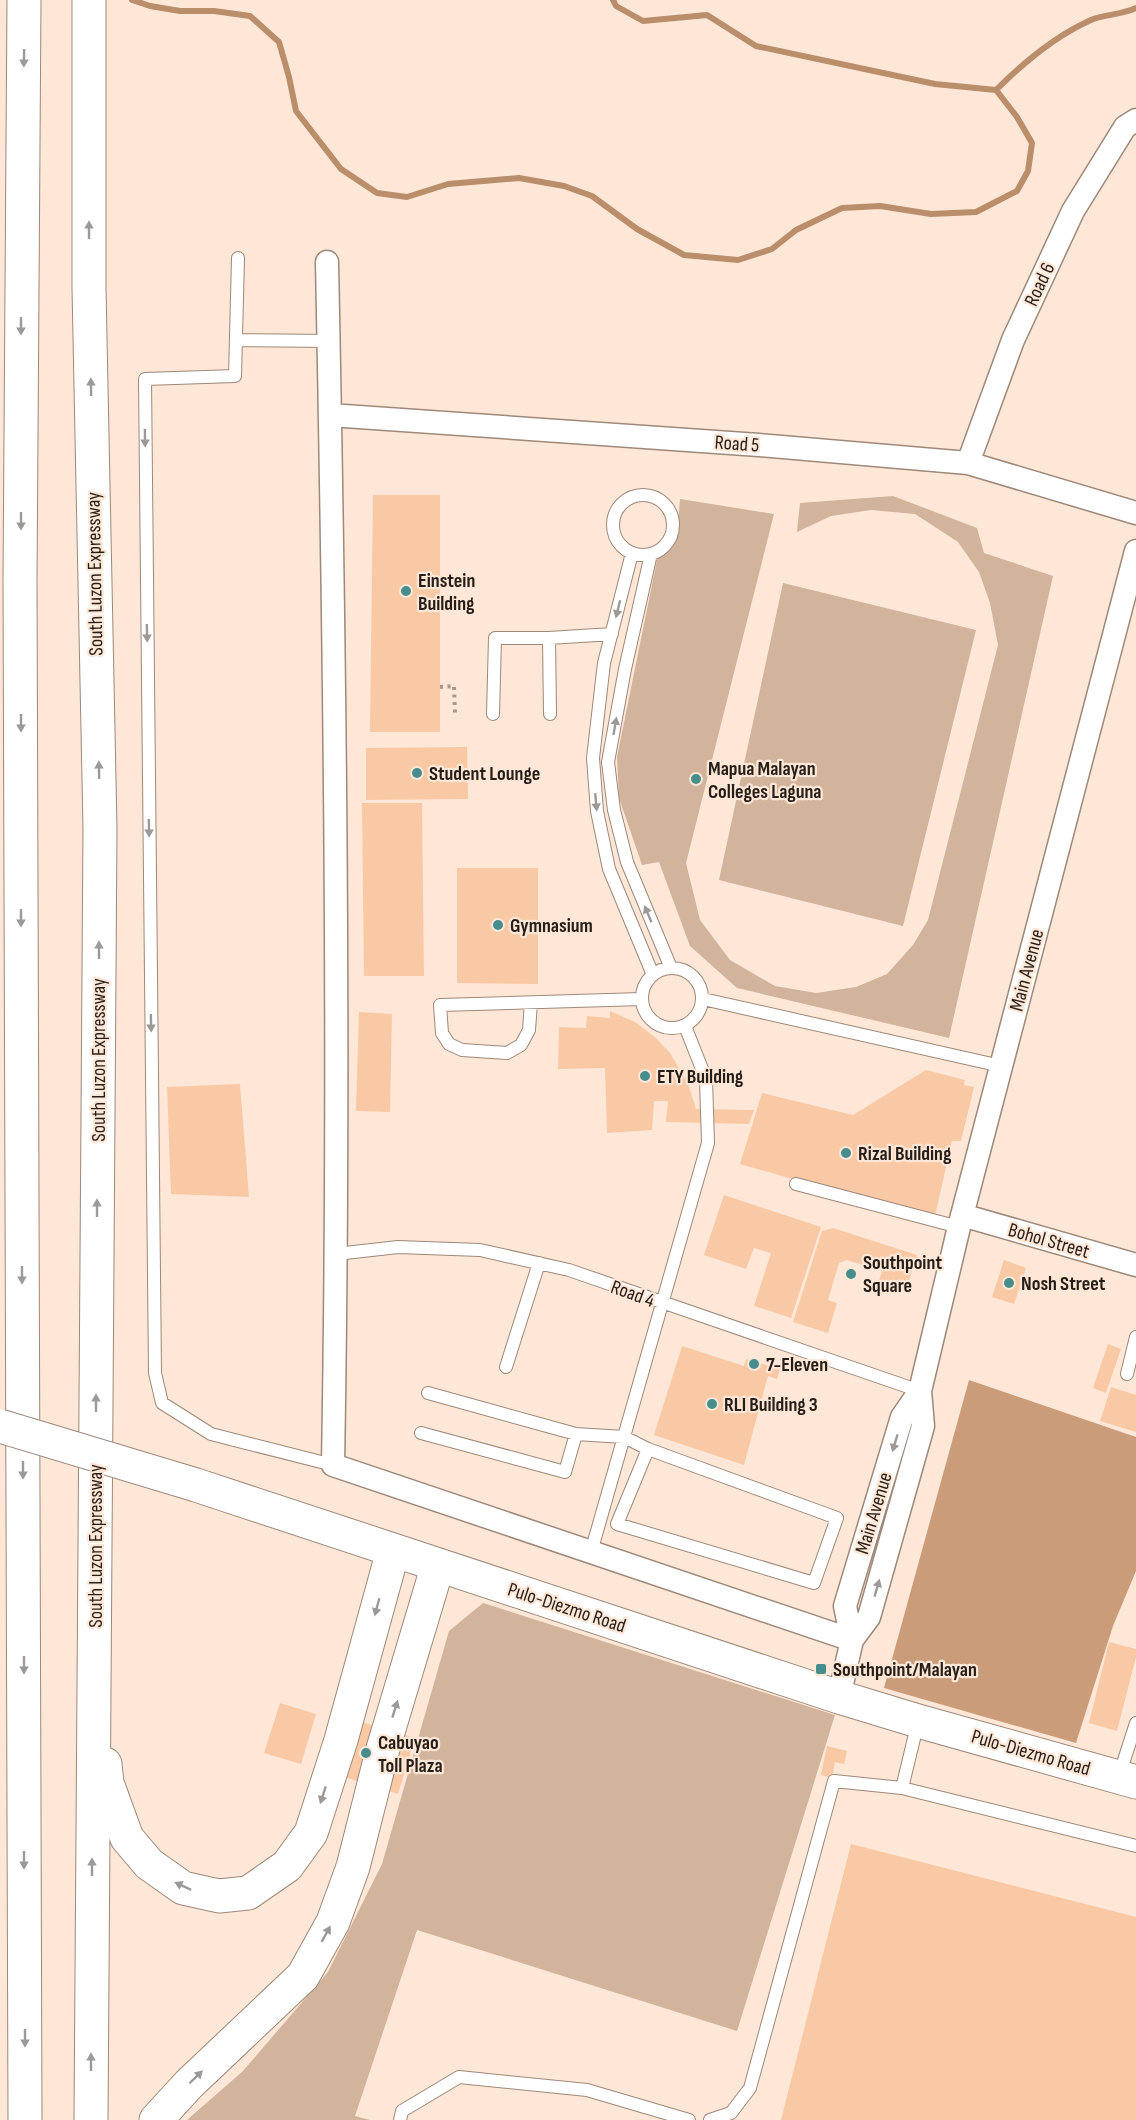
<svg xmlns="http://www.w3.org/2000/svg" width="1136" height="2120" viewBox="0 0 1136 2120" font-family="'Sofia Sans Condensed',sans-serif">
<style>
.green{fill:#d2b39c}
.forest{fill:#ca9c7a}
.lines{fill:none;stroke-linecap:round;stroke-linejoin:round}
.stream{stroke:#ba8d6b;stroke-width:6}
.building{fill:#f9c9a5}
.service-casing{stroke:#9d8879;stroke-width:14}
.minor-casing{stroke:#9d8879;stroke-width:25}
.secondary-casing{stroke:#9d8879;stroke-width:35}
.motorway-casing{stroke:#9d8879;stroke-width:35}
.path{stroke:#a9988b;stroke-width:4;stroke-dasharray:3 4.5;stroke-linecap:butt}
.service{stroke:#fff;stroke-width:12}
.minor{stroke:#fff;stroke-width:22}
.secondary{stroke:#fff;stroke-width:33}
.motorway{stroke:#fff;stroke-width:33}
.secondary-bridge-casing{stroke:#9d8879;stroke-width:35;stroke-linecap:butt}
.secondary-bridge{stroke:#fff;stroke-width:33}
.oneway{fill:#9d9997}
.poi-dot{fill:#468d8b;stroke:#fee7d6;stroke-width:2}
.labels{text-anchor:middle;stroke-width:4.5;stroke-linejoin:round;paint-order:stroke}
.street-label{font-size:20px;fill:#251d17;stroke:#fee7d6}
.poi-label{font-size:20px;font-weight:bold;fill:#251d17;stroke:#fee7d6;text-anchor:start}
</style>
<rect width="100%" height="100%" fill="#fee7d6"/>
<path class="green" d="M893,496L977,528L984,553L1053,576L949,1038L737,988L690,946L659,862L642,865L619,798L617,757L657,560C677,538 678,528 680,499L774,514L686,863L700,920L730,960L775,986L816,993L856,987L887,974L913,945L928,920L998,645L990,603L979,572L958,542L915,514L871,510L831,516L797,532L800,503Z
M783,583L976,630L903,926L719,880Z
M483,1603L835,1715L737,2031L417,1930L355,2116L370,2120H187L243,2071L328,1972L382,1864L449,1631Z"/>
<path class="forest" d="M969,1380L1136,1437V1571L1113,1626L1076,1743L884,1688Z"/>
<g class="lines">
<path class="stream" d="M132,0L150,6L180,11H214L250,16L279,42L289,77L296,111L341,169L377,193L407,197L448,184L519,178L564,186L592,196L637,229L684,255L738,260L772,249L796,230L842,208L880,206L931,214L976,212L1017,191L1028,171L1032,143L1017,117L996,90L935,84L756,46L707,15L643,21L616,6L613,0
M996,90C1023,63 1055,36 1091,20C1105,14 1122,15 1136,8"/>
</g>
<path class="building" d="M373,495H440V732H370Z
M467,747L468,799L366,800V748Z
M362,803H422L424,976H364Z
M457,868H538V984L457,983Z
M610,1011L635,1022L655,1037L670,1053L688,1083L696,1109L754,1110L749,1124L666,1122L668,1101H654L652,1130L607,1133L605,1068L558,1069L559,1027L586,1028L587,1016L610,1018Z
M359,1012L392,1014L390,1112L356,1111Z
M926,1070L965,1080L964,1085L974,1087L961,1141H952L934,1220L740,1164L762,1093L853,1115Z
M240,1084L249,1197L171,1194L167,1087Z
M724,1195L821,1227L791,1318L754,1306L771,1253L754,1248L746,1269L704,1255Z
M833,1228L917,1255L906,1290L879,1281L882,1271L847,1260L839,1263L828,1300L837,1303L828,1333L793,1322L822,1231Z
M1004,1260L1026,1268L1014,1304L992,1297Z
M1108,1344L1121,1349L1106,1393L1093,1388Z
M682,1346L744,1366L746,1359L780,1369L777,1379L768,1376L744,1465L654,1435Z
M1111,1387L1136,1395V1432L1100,1421Z
M1109,1642L1136,1649V1657L1117,1731L1089,1723Z
M280,1703L316,1714L301,1764L264,1753Z
M332,1713L415,1738L398,1794L316,1768Z
M827,1746L847,1751L844,1764L835,1762L832,1778L821,1775Z
M851,1844L1136,1917V2120H781Z"/>
<g class="lines">
<g class="service-casing">
<path id="service" d="M238,258L235,376L145,379L155,1373L162,1403L211,1434L333,1465
M236,340L329,341
M613 525a30 30 0 1 1 60 0a30 30 0 1 1-60 0Z
M632,553L604,663L593,758L597,811L609,869L653,975
M651,554L625,669L608,762L614,810L627,862L671,968
M549,638L550,714
M493,714L495,638H549L612,634
M642 998a30 30 0 1 1 60 0a30 30 0 1 1-60 0Z
M703,999L1001,1066
M531,1003L529,1030L521,1045L507,1053L462,1050L449,1044L442,1033L440,1005L642,999
M796,1184L959,1227
M336,1254L398,1247L480,1250L569,1270L920,1391
M506,1367L539,1263
M1127,1374L1136,1337
M428,1393L576,1434
M421,1433L565,1472L576,1434L624,1437L648,1449L837,1518L814,1583L617,1524L648,1449
M591,1552L708,1143L706,1079L685,1026
M1119,1776L1136,1723
M902,1788L918,1722
M400,2120L402,2111L459,2077L587,2090L689,2120
M710,2120L731,2113L750,2088L834,1781L902,1788L1136,1846"/>
</g>
<g class="minor-casing">
<path id="minor" d="M327,262C335,663 340,1064 333,1465L852,1640
M330,415L759,445L968,463L1136,513
M968,463L1013,340L1073,211L1125,127L1136,120
M962,1215L1136,1265
M852,1640L845,1606L902,1417L920,1391
M839,1697L852,1640L869,1617L923,1426L920,1391L959,1227L1136,551"/>
</g>
<g class="secondary-casing">
<path id="secondary" d="M196,1485L839,1697L918,1721L1136,1782"/>
</g>
<g class="motorway-casing">
<path id="motorway" d="M24,0L20,580L25,2120
M89,0V288L100,829L91,2120
M105,1764L107,1783L127,1838L149,1864L183,1888L219,1896L248,1893L287,1866L311,1833L341,1740L393,1551
M156,2120L189,2084L303,1976L333,1922L353,1867L382,1752L438,1565"/>
</g>
<path class="path" d="M440,687L454,686L455,714"/>
<use href="#service" class="service"/>
<use href="#minor" class="minor"/>
<use href="#secondary" class="secondary"/>
<use href="#motorway" class="motorway"/>
<g class="secondary-bridge-casing">
<path id="secondary-bridge" d="M0,1426L196,1485"/>
</g>
<use href="#secondary-bridge" class="secondary-bridge"/>
</g>
<defs><path id="oneway-solid" d="M-6-.8H1V-3.2L6.5 0L1 3.2V.8H-6Z" transform="scale(1.5)"/></defs>
<g class="oneway">
<use href="#oneway-solid" transform="translate(24 58) rotate(91)"/>
<use href="#oneway-solid" transform="translate(89 230) rotate(-90)"/>
<use href="#oneway-solid" transform="translate(21 326) rotate(90)"/>
<use href="#oneway-solid" transform="translate(91 387) rotate(-91)"/>
<use href="#oneway-solid" transform="translate(145 438) rotate(89)"/>
<use href="#oneway-solid" transform="translate(21 521) rotate(90)"/>
<use href="#oneway-solid" transform="translate(618 609) rotate(104)"/>
<use href="#oneway-solid" transform="translate(147 633) rotate(89)"/>
<use href="#oneway-solid" transform="translate(21 723) rotate(90)"/>
<use href="#oneway-solid" transform="translate(615 726) rotate(-80)"/>
<use href="#oneway-solid" transform="translate(99 770) rotate(-91)"/>
<use href="#oneway-solid" transform="translate(596 802) rotate(85)"/>
<use href="#oneway-solid" transform="translate(149 828) rotate(89)"/>
<use href="#oneway-solid" transform="translate(648 914) rotate(-113)"/>
<use href="#oneway-solid" transform="translate(21 918) rotate(90)"/>
<use href="#oneway-solid" transform="translate(99 950) rotate(-90)"/>
<use href="#oneway-solid" transform="translate(151 1023) rotate(89)"/>
<use href="#oneway-solid" transform="translate(97 1208) rotate(-90)"/>
<use href="#oneway-solid" transform="translate(22 1275) rotate(90)"/>
<use href="#oneway-solid" transform="translate(96 1403) rotate(-90)"/>
<use href="#oneway-solid" transform="translate(895 1443) rotate(107)"/>
<use href="#oneway-solid" transform="translate(23 1470) rotate(90)"/>
<use href="#oneway-solid" transform="translate(877 1588) rotate(-74)"/>
<use href="#oneway-solid" transform="translate(377 1607) rotate(105)"/>
<use href="#oneway-solid" transform="translate(24 1665) rotate(90)"/>
<use href="#oneway-solid" transform="translate(395 1709) rotate(-73)"/>
<use href="#oneway-solid" transform="translate(323 1795) rotate(108)"/>
<use href="#oneway-solid" transform="translate(24 1860) rotate(90)"/>
<use href="#oneway-solid" transform="translate(92 1867) rotate(-90)"/>
<use href="#oneway-solid" transform="translate(183 1886) rotate(-155)"/>
<use href="#oneway-solid" transform="translate(326 1934) rotate(-61)"/>
<use href="#oneway-solid" transform="translate(25 2038) rotate(90)"/>
<use href="#oneway-solid" transform="translate(91 2062) rotate(-90)"/>
<use href="#oneway-solid" transform="translate(196 2077) rotate(-44)"/>
</g>
<g class="poi-dot">
<circle cx="406" cy="591" r="6"/>
<circle cx="417" cy="773" r="6"/>
<circle cx="696" cy="779" r="6"/>
<circle cx="498" cy="925" r="6"/>
<circle cx="645" cy="1076" r="6"/>
<circle cx="846" cy="1153" r="6"/>
<circle cx="851" cy="1274" r="6"/>
<circle cx="1009" cy="1283" r="6"/>
<circle cx="754" cy="1364" r="6"/>
<circle cx="712" cy="1404" r="6"/>
<rect x="815" y="1663" width="12" height="12" rx="3"/>
<circle cx="366" cy="1753" r="6"/>
</g>
<g class="labels">
<g class="street-label">
<text transform="translate(1039 284) rotate(-65)" y="7">Road 6</text>
<text transform="translate(737 443) rotate(4)" y="7">Road 5</text>
<text transform="translate(94 574) rotate(-91)" y="7">South Luzon Expressway</text>
<text transform="translate(1026 970) rotate(-75)" y="7">Main Avenue</text>
<text transform="translate(98 1060) rotate(-90)" y="7">South Luzon Expressway</text>
<text transform="translate(1049 1240) rotate(16)" y="7">Bohol Street</text>
<text transform="translate(633 1293) rotate(20)" y="7">Road 4</text>
<text transform="translate(873 1513) rotate(-73)" y="7">Main Avenue</text>
<text transform="translate(95 1546) rotate(-90)" y="7">South Luzon Expressway</text>
<text transform="translate(567 1607) rotate(18)" y="7">Pulo-Diezmo Road</text>
<text transform="translate(1031 1752) rotate(16)" y="7">Pulo-Diezmo Road</text>
</g>
<g class="poi-label">
<text x="418" y="587">Einstein<tspan x="418" dy="23">Building</tspan></text>
<text x="708" y="775">Mapua Malayan<tspan x="708" dy="23">Colleges Laguna</tspan></text>
<text x="429" y="780">Student Lounge</text>
<text x="510" y="932">Gymnasium</text>
<text x="657" y="1083">ETY Building</text>
<text x="858" y="1160">Rizal Building</text>
<text x="863" y="1269">Southpoint<tspan x="863" dy="23">Square</tspan></text>
<text x="1021" y="1290">Nosh Street</text>
<text x="766" y="1371">7-Eleven</text>
<text x="724" y="1411">RLI Building 3</text>
<text x="833" y="1676">Southpoint/Malayan</text>
<text x="378" y="1749">Cabuyao<tspan x="378" dy="23">Toll Plaza</tspan></text>
</g>
</g>
</svg>
